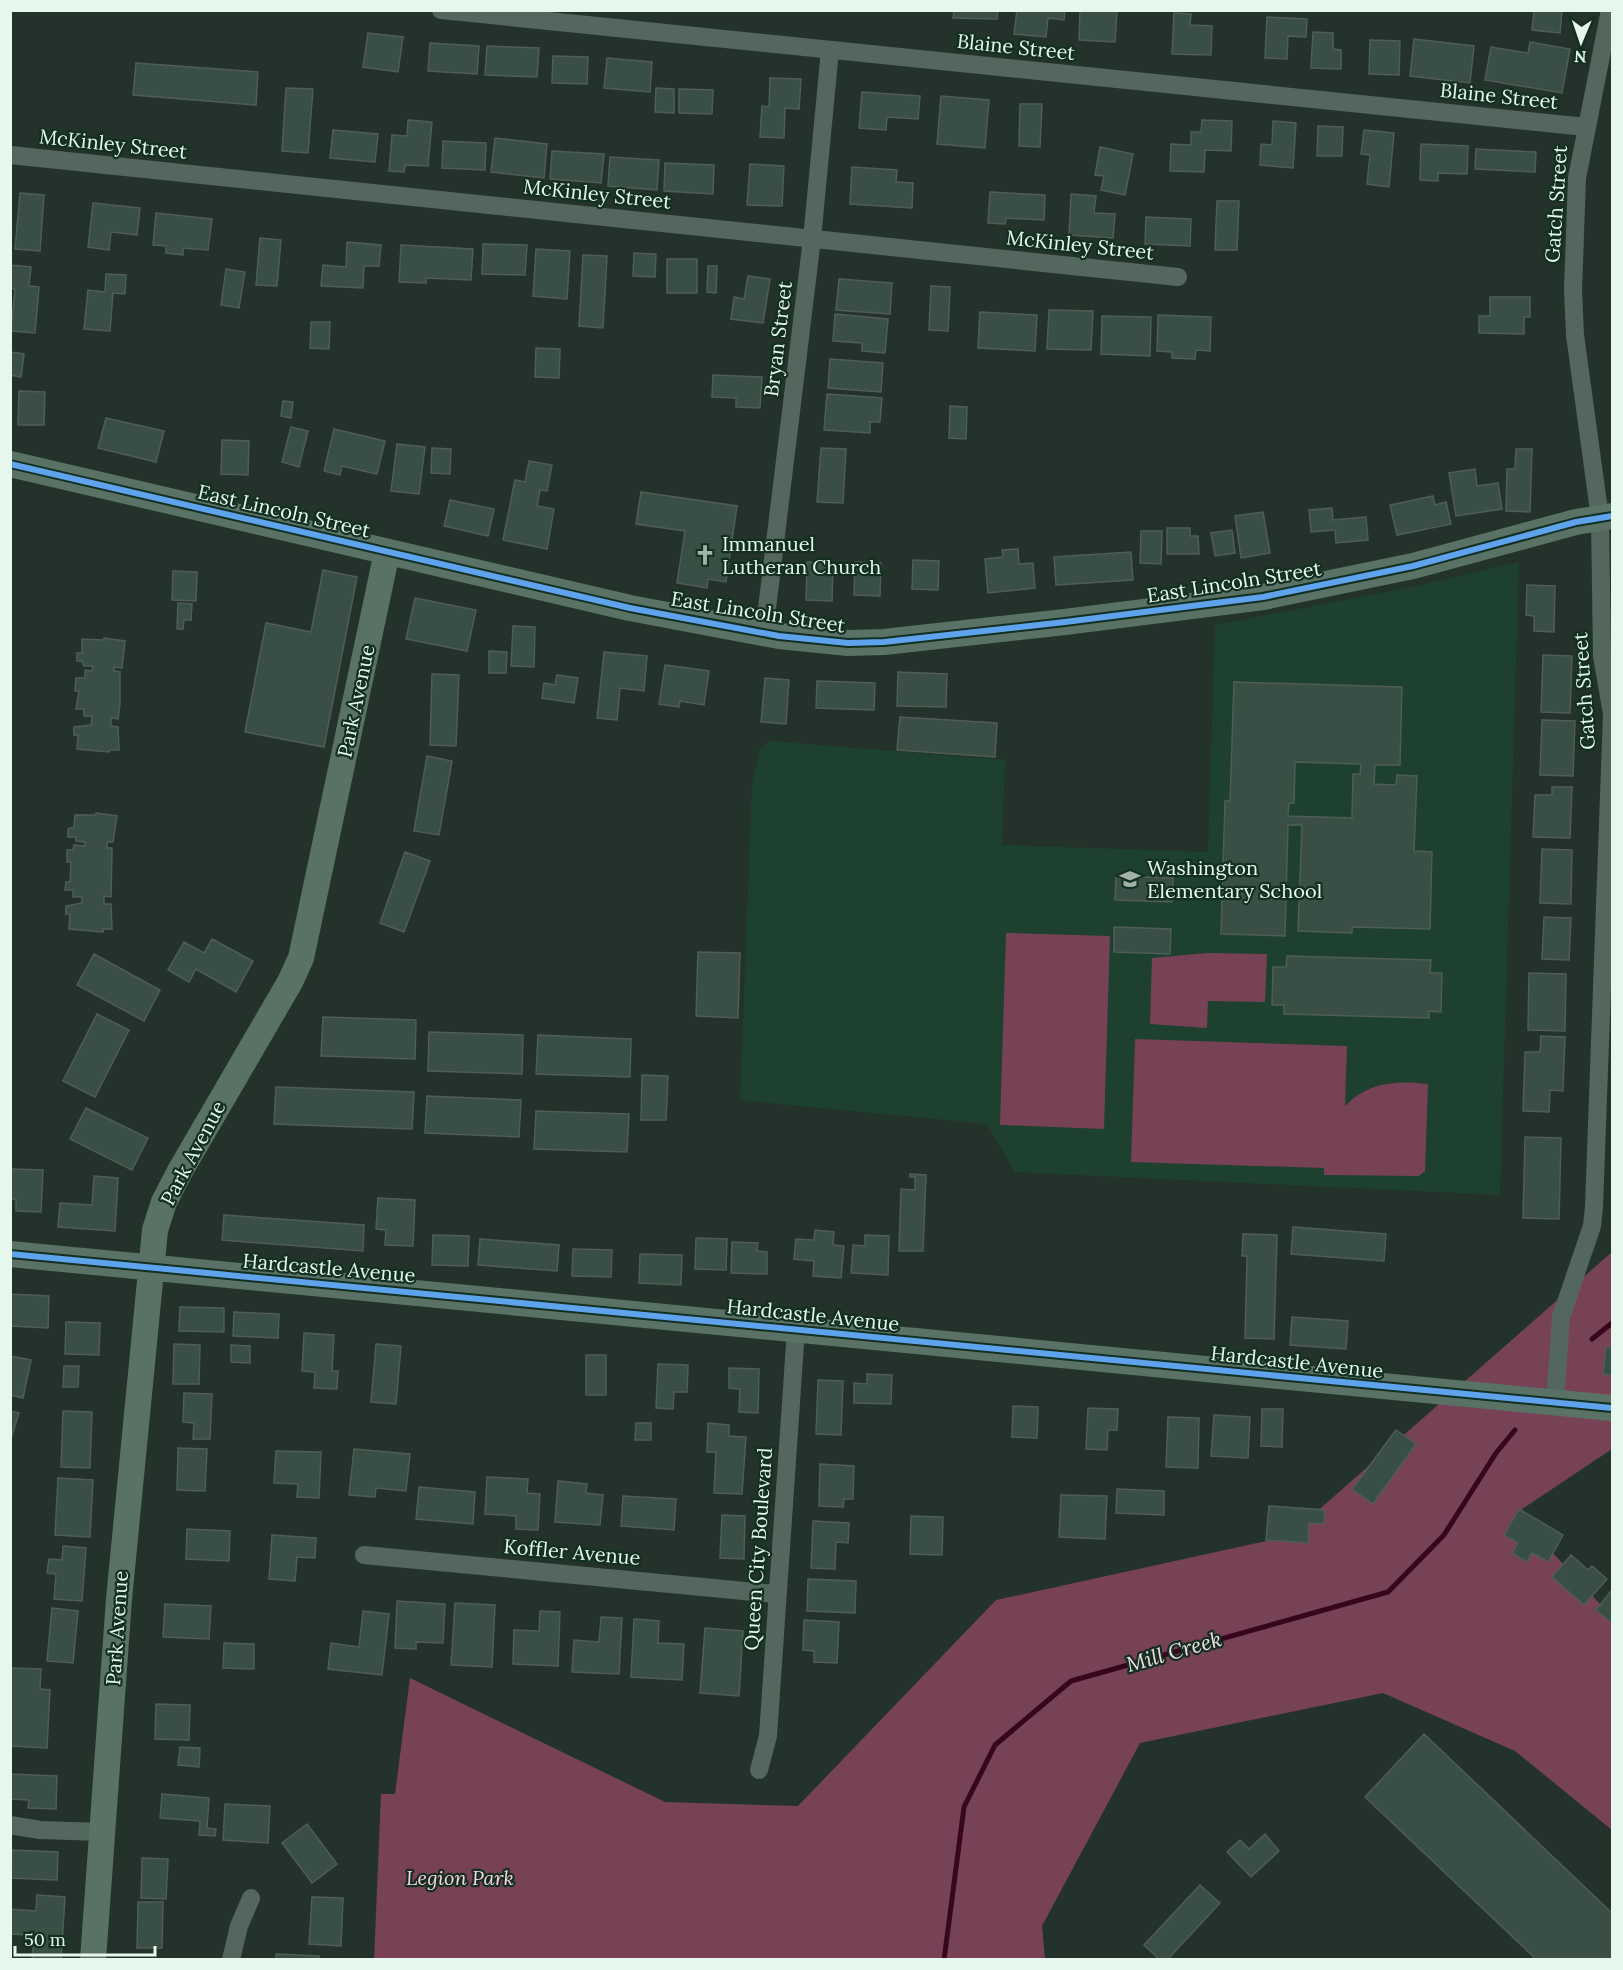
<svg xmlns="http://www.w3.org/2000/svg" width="1623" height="1970" viewBox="0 0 1623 1970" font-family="Lora,serif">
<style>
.built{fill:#1d402f}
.green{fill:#774255}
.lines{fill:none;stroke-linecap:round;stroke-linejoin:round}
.stream{stroke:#35061c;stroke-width:5}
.building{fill:#394e45;stroke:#4f5d56;stroke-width:1.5;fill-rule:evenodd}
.street{stroke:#54675e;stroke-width:18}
.secondary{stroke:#5a7266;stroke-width:26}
.cycleway-casing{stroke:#122f22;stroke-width:10}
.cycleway{stroke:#60a3ed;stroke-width:6}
.labels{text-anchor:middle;stroke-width:4.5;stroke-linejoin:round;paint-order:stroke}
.street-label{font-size:20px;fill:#e6f7ed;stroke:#122f22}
.poi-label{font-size:20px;fill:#e6f7ed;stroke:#122f22;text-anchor:start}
.park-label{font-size:20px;font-style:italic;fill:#ffd1df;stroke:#122f22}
.water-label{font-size:21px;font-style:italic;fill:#f5dde4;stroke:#122f22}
</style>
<rect width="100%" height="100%" fill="#23332b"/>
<path class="built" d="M1519,562L1500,1195L1015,1172L987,1124L740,1100L752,784L760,750L770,741L1005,760L1002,845L1208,852L1215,625L1412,587Z"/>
<path class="green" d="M1006,933L1110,936L1104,1129L1000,1125Z
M1207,953L1267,954L1265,1002L1208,1001L1207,1028L1150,1024L1152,958Z
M1135,1039L1347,1046L1345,1106C1368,1082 1397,1080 1428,1084L1425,1171L1419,1176L1324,1175V1168L1131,1162Z
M1612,1252V1449L1516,1513L1612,1617V1830L1515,1751L1383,1693L1140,1743L1042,1926L1045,1959L374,1960L381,1794H395L410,1678L665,1802L798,1806L996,1600L1289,1536Z"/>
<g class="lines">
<path class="stream" d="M1592,1339L1612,1323
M944,1960L964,1807L995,1745L1071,1681L1388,1592L1444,1535L1496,1453L1515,1430"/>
</g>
<path class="building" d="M954,10H998L997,19L953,18Z
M1017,10H1065L1064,20L1048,18L1046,37L1014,34Z
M1080,10H1117L1115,42L1079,40Z
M1534,10H1562L1560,33L1532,30Z
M1174,13L1191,14L1190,25L1212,26L1211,55L1172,54Z
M1267,17L1307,19L1306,37L1288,36L1287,59L1265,58Z
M1313,32L1333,33V49L1341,50V69L1311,68Z
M368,33L403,37L398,72L363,67Z
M1414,39L1474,46L1470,83L1410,76Z
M1370,40L1400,41L1399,75L1369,74Z
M1530,42L1570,49L1562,93L1485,80L1491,47L1528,53Z
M430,43L479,46L477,74L428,71Z
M487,46L539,48L537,77L485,75Z
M553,56L588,57L587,84L552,83Z
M607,58L652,62L650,92L604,88Z
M136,63L258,72L256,105L133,95Z
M770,78L801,79L799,109L785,108L784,138L760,137L762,106L769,107Z
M286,88L313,89L308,153L282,151Z
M656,88L674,89V113L655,112Z
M679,89L713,90L712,114L679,113Z
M862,92L920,96L918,119L887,117L886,130L859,128Z
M941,96L989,100L985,148L937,144Z
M1020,104H1042L1040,147L1019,146Z
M408,120L432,122L428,166L405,165L404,172L389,171L392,135L407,136Z
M1202,120L1232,121L1231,151L1205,150L1204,172L1170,171L1171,144L1191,145V132H1201Z
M1273,121L1296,123L1293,168L1260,165L1261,144L1272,145Z
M1318,126L1343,127L1342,156H1317Z
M333,130L378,134L375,162L330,158Z
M1364,130L1394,133L1389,187L1367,184L1370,155L1361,154Z
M495,138L547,144L544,178L491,172Z
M443,141L486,143L485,170L442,168Z
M1421,144L1468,146L1467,174L1438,173V181L1420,180Z
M1100,147L1133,154L1125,195L1101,190L1104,176L1095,175Z
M1476,149L1536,152L1535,172L1475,169Z
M552,151L604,154L601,183L550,179Z
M610,157L659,160L657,190L608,186Z
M665,163L714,165L713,194L664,191Z
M750,164L784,166L782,206L747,205Z
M852,167L897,170L896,182L913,183L912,208L850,204Z
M990,192L1045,195L1044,220L1006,218L1005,224L988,223Z
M20,193L44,195L40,251L15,249Z
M1071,194L1096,196L1094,213L1115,214L1113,238L1069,235Z
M1217,201H1239L1237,250H1215Z
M93,203L140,208L137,235L111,232L109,250L88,247Z
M156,213L212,219L208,250L183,248V255L166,253V246L153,245Z
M1146,217L1191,219L1190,246L1145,244Z
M260,238L281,240L277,286L256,285Z
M347,242L381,245L379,266H364L363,288L321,286L323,265L346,267Z
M483,244L527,245L525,275L482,274Z
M401,245L473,249L471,280L426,278V283L399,282Z
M536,249L570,251L567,299L533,296Z
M634,253L656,254L655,277L633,276Z
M583,255L607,256L603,328L579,326Z
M667,259H697V293H667Z
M10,265L31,267L29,286L39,287L35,333L11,331L15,289L10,288Z
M708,266H717L716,293L707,292Z
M226,269L245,272L239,308L221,305Z
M106,274L126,275L125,294L113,293L110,331L84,329L88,290L105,292Z
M748,276L770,279L763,323L731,319L734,297L744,299Z
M839,279L892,283L890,314L836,310Z
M931,286L950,287L948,331L929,330Z
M1490,297H1530V317H1524V334L1479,333V316H1490Z
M1049,310L1093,311L1091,350L1047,349Z
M980,312L1037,315L1035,351L978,348Z
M835,314L888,319L885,353L862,351V343L833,341Z
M1158,315L1211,317L1210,351L1196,350L1195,359L1172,358V352L1157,351Z
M1102,316L1151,317L1150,356L1101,354Z
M311,322H330L329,349L310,348Z
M536,348L560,349L559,378L535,377Z
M10,352L24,354L21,377L10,375Z
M830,359L883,363L881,392L828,388Z
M713,375L762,377L760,408L736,407V398L712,397Z
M19,391L45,392L44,425H18Z
M827,394L882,398L880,422H870V433L824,430Z
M283,401L293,402L291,418L281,416Z
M950,406L967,407L966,439L949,438Z
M106,418L164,431L156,462L98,448Z
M291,427L308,431L299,467L282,462Z
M334,429L385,441L377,474L342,466L340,475L324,471Z
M222,440L249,441L248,475L221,474Z
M397,444L425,447L419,494L391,491Z
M432,448L451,449L450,474L431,473Z
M821,448L846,449L843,503L817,502Z
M1516,449H1532L1530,512L1506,511L1507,469H1515Z
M529,461L552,465L547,491L540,490L537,506L554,509L547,549L503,540L515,480L525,482Z
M1475,469L1477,486L1498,483L1502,509L1456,516L1449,473Z
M641,492L737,506L726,582L708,579L707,588L677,583L685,531L636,524Z
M1433,496L1435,505L1446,502L1451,524L1397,535L1390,505Z
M450,500L494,509L488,536L444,526Z
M1332,508L1333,520L1366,517L1368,540L1336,543L1335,530L1311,532L1309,510Z
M1263,512L1270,553L1241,558L1235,516Z
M1167,528H1190V536H1198L1199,554H1167Z
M1232,530L1235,553L1215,556L1211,533Z
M1141,531H1162L1161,564L1140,563Z
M1018,549L1019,564L1033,563L1035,588L988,593L985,559L1003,557L1002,550Z
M1131,552L1133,580L1056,585L1054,557Z
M913,560L939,561L938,590L912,589Z
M807,562L833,563L832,601L806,600Z
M855,562L881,563L880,596L854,595Z
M323,570L357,577L324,747L245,732L266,623L311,632Z
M173,571L197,572L196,601L172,600Z
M1527,585L1555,586L1554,632L1534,631V616L1526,615Z
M415,598L476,610L467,651L406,639Z
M178,603L192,604L191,620H184L183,629H177Z
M513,626L535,627L534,667L511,666Z
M104,638L125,641L122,668L114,667V671L120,672V704L118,719L111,718V726L118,727L119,750H110L109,752L77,749L78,735H74V727L91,725L92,716H84V709H76L79,691H75L76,678H85V670L92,671L93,666H84L82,661H77V653H82V639L104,640Z
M489,651L507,652L506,673H489Z
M604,652L647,656L644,691L620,688L617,720L597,718Z
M1543,655L1572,656L1570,713L1541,712Z
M665,665L709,671L704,705L680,701L679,707L659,704Z
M898,672L947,674L946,707L897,706Z
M432,674L459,675L456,746L430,745Z
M557,675L578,678L574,703L542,698L544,683L555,685Z
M765,678L789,680L786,724L761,722Z
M817,681L875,683L874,710L816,708Z
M1234,682L1402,687L1400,765H1375L1374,784L1396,785L1397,775L1417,776L1414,851L1432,852L1430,929L1352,927V933L1298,931L1302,825H1288L1285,936L1221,934L1225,801H1230ZM1295,762L1361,764L1360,774H1353L1352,818L1288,816L1289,803H1294Z
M900,717L997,723L995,757L897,750Z
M1542,720L1575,721L1573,776L1540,775Z
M427,756L452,761L439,835L414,831Z
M1552,787H1572L1570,838L1533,837L1535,795H1552Z
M96,813L117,816L113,842H107V848H112L111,897L104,896V904H111L112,929H103V932L69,929L70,914H66V906L82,903V897H73V890H65L66,882H70L71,862H67V850H73L74,845L85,846V842L76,841V837H68V829L74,827L75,815H96Z
M1542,849L1572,850L1571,904L1540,903Z
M405,852L430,861L404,932L380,923Z
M1116,876L1173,878L1172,902L1115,900Z
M1544,917L1571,918L1569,960L1542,959Z
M1114,927L1171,929L1170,954L1114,952Z
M212,939L253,961L236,992L196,969L189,982L168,970L184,942L204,953Z
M698,952L740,953L738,1018L696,1016Z
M94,954L160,990L144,1021L77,985Z
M1287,956L1431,960L1430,973H1442L1441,1012L1429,1011V1018L1284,1014V1005H1272L1273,967H1286Z
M1529,973L1566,974L1565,1031L1528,1030Z
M97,1014L129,1030L95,1097L63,1081Z
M323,1017L416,1020L415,1059L321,1056Z
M429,1032L523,1035L522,1074L428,1071Z
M538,1035L631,1039L630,1077L536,1074Z
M1541,1036L1565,1037L1563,1091L1550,1090L1549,1112L1523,1111L1525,1052H1540Z
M642,1075L668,1076L666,1120H641Z
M276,1087L414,1092L412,1129L274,1124Z
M427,1096L521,1100L519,1137L425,1133Z
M86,1108L148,1138L132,1170L70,1139Z
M536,1111L629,1114L627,1152L534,1149Z
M1525,1137L1561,1138L1559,1219L1523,1218Z
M10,1169L43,1170L41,1212L16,1211V1199H10Z
M910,1174L926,1175L923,1251H899L901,1189L915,1190V1177H910Z
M94,1176L118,1178L115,1231L58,1227L60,1203L92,1205Z
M378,1198L415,1200L413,1246L385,1245L386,1230L376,1229Z
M224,1215L364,1225L363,1251L222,1240Z
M1293,1227L1386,1234L1384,1261L1291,1254Z
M815,1230L834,1232L833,1245L844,1246L841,1278L813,1276L814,1261L794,1259L796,1239L814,1240Z
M1243,1234L1277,1235L1274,1339L1245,1338L1247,1256H1242Z
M433,1235L469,1236L468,1266L432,1265Z
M865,1235L889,1236L888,1275L851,1273L853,1245L865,1246Z
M696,1238L727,1239L726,1270L695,1269Z
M480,1239L559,1245L557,1271L478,1265Z
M732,1242L758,1243L757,1251L767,1252V1274L731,1273Z
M573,1249L612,1250L611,1277L572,1276Z
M640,1254L682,1255L681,1285L639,1283Z
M10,1294L49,1296L48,1328L10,1326Z
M180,1307L224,1308V1332L179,1331Z
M234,1312L279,1314L278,1338L233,1336Z
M1292,1317L1348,1321L1346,1349L1290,1345Z
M66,1322L100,1323L99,1355L65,1354Z
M304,1333L334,1335L332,1371H338L337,1389L314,1388L315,1372L302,1371Z
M174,1344L200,1345L199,1384H173Z
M376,1344L401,1346L396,1404L371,1402Z
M231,1345L250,1346V1363L231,1362Z
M1606,1347L1612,1348V1375L1603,1374Z
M586,1355H606V1395H586Z
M10,1356L31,1360L23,1398L10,1395Z
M658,1364L688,1365L687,1392H674L673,1409L656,1408Z
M64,1366H79L78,1387H63Z
M729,1368L759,1369L758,1413L739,1412L740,1389L729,1388Z
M867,1374L892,1375L891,1404L854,1403V1383L867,1384Z
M818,1380L843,1381L841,1435L816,1434Z
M184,1393L212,1394L210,1439H193L194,1423L183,1422Z
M1013,1406L1038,1407L1037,1438L1012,1437Z
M1088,1408L1118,1409L1117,1430H1108L1107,1450L1086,1449Z
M1262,1409H1283L1282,1447L1261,1446Z
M10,1411L19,1413L10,1442Z
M63,1411L92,1412L90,1468L61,1467Z
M1214,1415L1250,1417L1248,1458L1211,1456Z
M1168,1417L1199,1418L1198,1468L1166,1467Z
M636,1423H651V1440H635Z
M708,1423L729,1425V1436L746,1437L742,1494L714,1493L716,1452H707Z
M1396,1430L1416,1444L1373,1504L1352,1489Z
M178,1448L207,1449L205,1491L177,1490Z
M354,1449L410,1454L406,1491L376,1488L375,1497L349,1495Z
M276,1451L321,1452L319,1498L297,1497L298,1484L274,1483Z
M820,1464L854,1466L853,1499H844L843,1507L819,1506Z
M487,1477L528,1479L527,1493L540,1494L538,1530L516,1529V1516L485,1514Z
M58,1478L93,1480L90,1537L55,1535Z
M558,1481L587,1484L586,1493L603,1495L600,1525L555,1522Z
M419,1487L475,1492L473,1524L416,1519Z
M1117,1489L1164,1491V1515L1116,1513Z
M1061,1495L1107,1496L1105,1539L1059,1537Z
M623,1496L676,1499L674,1530L621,1526Z
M1269,1506L1325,1510L1324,1524L1309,1523L1308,1543L1266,1540Z
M1519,1509L1563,1535L1548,1562L1532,1553L1527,1562L1512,1553L1518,1543L1504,1535Z
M722,1515L745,1516L744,1559L720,1558Z
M911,1516L943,1517L942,1555L910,1554Z
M813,1521L849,1523L848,1543L836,1542L835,1569L811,1568Z
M187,1529L230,1531L229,1561L186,1559Z
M272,1535L316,1538L315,1558L297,1557L295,1581L269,1579Z
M63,1546L86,1548L82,1601L54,1599L56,1574L47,1573L49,1559L62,1560Z
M1571,1555L1588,1570L1592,1566L1607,1579L1584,1605L1552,1577Z
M808,1579L856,1581L855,1613L807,1611Z
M1612,1590V1623L1596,1610Z
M397,1601L445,1604L443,1643L416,1642V1649L395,1648Z
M455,1603L495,1605L492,1667L451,1665Z
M165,1604L211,1606L209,1639L163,1637Z
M52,1608L78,1611L73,1663L47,1661Z
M363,1611L389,1614L382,1675L328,1669L331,1643L359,1647Z
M540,1611L560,1612L558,1666L513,1664L514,1630L539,1631Z
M601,1617L622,1618L619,1674L572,1672L574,1640L599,1642Z
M634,1619L659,1621L658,1643L684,1644L682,1680L631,1677Z
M804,1620L839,1622L837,1663L814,1662V1651L803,1650Z
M705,1628L743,1631L739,1696L700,1693Z
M224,1643L254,1644V1669L223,1668Z
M10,1668L41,1669L40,1689L50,1690L47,1748L10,1746Z
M156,1704L190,1705L189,1740L155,1739Z
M1424,1734L1612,1913V1960H1537L1365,1797Z
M180,1747L200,1748L199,1767L178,1765Z
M11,1774L57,1776L56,1809L28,1808L29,1800L10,1799Z
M162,1794L209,1798L207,1828L216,1829L215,1836L199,1835L200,1821L160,1818Z
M225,1804L270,1806L268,1843L223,1840Z
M307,1824L337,1864L312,1883L282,1843Z
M1265,1834L1279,1851L1251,1877L1227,1852L1240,1840L1249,1849Z
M12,1850L58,1852L57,1880L11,1878Z
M142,1858L168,1859L166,1899L141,1898Z
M1200,1885L1220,1903L1167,1960H1160L1144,1945Z
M37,1895L65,1897L61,1960H32L34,1935L10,1934V1909L36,1911Z
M312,1897L343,1898L341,1946L309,1944Z
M138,1902H163L162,1948H137Z
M276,1954L319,1956V1960H276Z"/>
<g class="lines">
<path class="street" d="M441,10L1586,127
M10,155L1178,277
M764,633L812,239L830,50
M1555,1403L1561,1317L1592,1226L1594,1207L1612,714L1602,656L1600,518L1575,335L1573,290L1577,178L1610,10
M364,1555L776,1594
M759,1770L768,1736L796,1330
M10,1825L40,1830L102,1832
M231,1960L239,1926L251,1898"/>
<path class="secondary" d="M10,464L630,608L779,636L848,643L884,642L1065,622L1263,597L1413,566L1576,522L1612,516
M10,1254L1612,1408
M93,1960L119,1599L155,1230L164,1202L180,1171L290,982L301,958L387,552"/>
<g class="cycleway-casing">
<path id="cycleway" d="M10,464L630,608L779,636L848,643L884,642L1065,622L1263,597L1413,566L1576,522L1612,516
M10,1254L1612,1408"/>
</g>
<use href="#cycleway" class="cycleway"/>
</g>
<defs>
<g id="church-bare" transform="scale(1.62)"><path d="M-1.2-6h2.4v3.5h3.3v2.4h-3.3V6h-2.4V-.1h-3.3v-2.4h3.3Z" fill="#a2b2a9" stroke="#122f22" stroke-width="2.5" paint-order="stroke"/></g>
<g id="school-bare" transform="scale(1.62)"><path d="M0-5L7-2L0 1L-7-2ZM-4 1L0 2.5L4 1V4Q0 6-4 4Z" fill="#a2b2a9" stroke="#122f22" stroke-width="2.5" paint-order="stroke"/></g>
</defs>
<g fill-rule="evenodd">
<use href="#church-bare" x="705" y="555"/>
<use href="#school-bare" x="1130" y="879"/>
</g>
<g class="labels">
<g class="street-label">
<text transform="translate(1016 47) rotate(6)" y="7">Blaine Street</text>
<text transform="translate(1499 96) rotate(6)" y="7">Blaine Street</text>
<text transform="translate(113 144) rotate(6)" y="7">McKinley Street</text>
<text transform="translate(597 194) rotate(6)" y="7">McKinley Street</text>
<text transform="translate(1556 204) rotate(-86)" y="7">Gatch Street</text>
<text transform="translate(1080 245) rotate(6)" y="7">McKinley Street</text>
<text transform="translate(778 339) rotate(-83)" y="7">Bryan Street</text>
<text transform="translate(284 511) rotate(13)" y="7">East Lincoln Street</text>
<text transform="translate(1234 582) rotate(-9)" y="7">East Lincoln Street</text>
<text transform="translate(758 612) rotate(9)" y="7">East Lincoln Street</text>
<text transform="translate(1584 691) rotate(-94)" y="7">Gatch Street</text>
<text transform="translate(356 701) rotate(-78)" y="7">Park Avenue</text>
<text transform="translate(193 1153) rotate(-62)" y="7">Park Avenue</text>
<text transform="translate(329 1268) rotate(5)" y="7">Hardcastle Avenue</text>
<text transform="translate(813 1315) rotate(6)" y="7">Hardcastle Avenue</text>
<text transform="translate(1297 1362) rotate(6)" y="7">Hardcastle Avenue</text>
<text transform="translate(758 1549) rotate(-86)" y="7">Queen City Boulevard</text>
<text transform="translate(572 1552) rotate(5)" y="7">Koffler Avenue</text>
<text transform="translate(117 1628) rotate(-86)" y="7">Park Avenue</text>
</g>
<g class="poi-label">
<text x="722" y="551">Immanuel<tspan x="722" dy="23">Lutheran Church</tspan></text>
<text x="1147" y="875">Washington<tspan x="1147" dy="23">Elementary School</tspan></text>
</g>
<g class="park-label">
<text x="460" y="1885">Legion Park</text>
</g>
<g class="water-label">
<text transform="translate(1174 1652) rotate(-16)" y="7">Mill Creek</text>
</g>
</g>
<rect width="1623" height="1970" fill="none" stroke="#e6f7ed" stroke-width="24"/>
<g transform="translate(1581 42) rotate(182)" stroke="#122f22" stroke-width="4.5" paint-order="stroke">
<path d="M0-4.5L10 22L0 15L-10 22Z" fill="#e6f7ed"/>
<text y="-9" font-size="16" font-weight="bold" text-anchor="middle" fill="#e6f7ed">N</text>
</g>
<path d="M15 1946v9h140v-9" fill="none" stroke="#e6f7ed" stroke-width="3"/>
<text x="24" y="1946" font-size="18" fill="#e6f7ed" stroke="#122f22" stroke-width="4.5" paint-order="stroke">50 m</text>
</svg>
